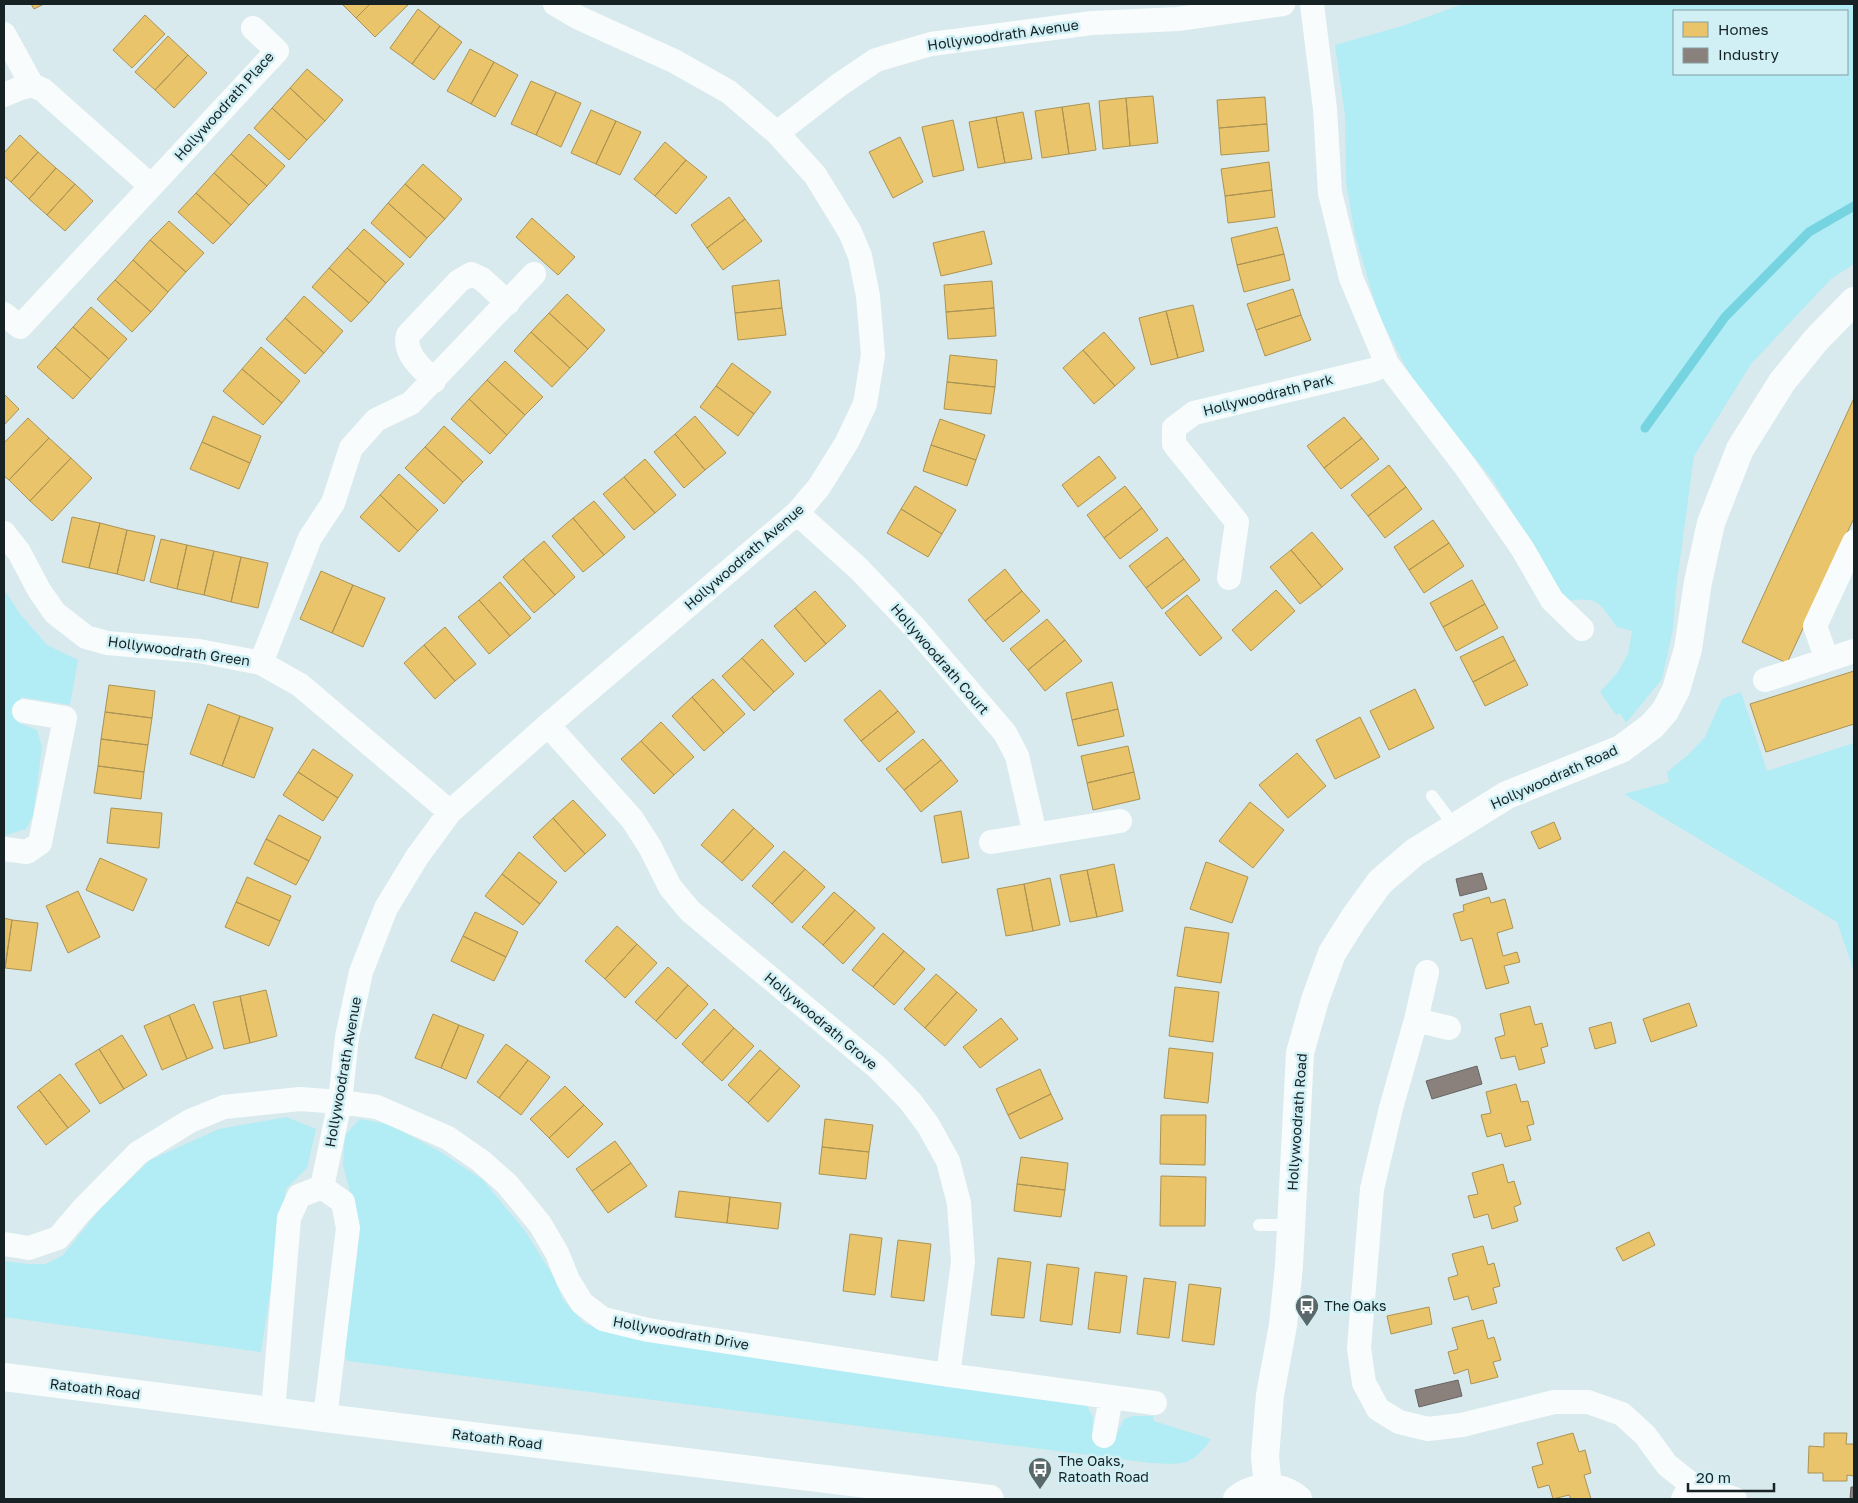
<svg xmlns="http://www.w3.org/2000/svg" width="1858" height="1503" viewBox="0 0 1858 1503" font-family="'Golos Text',sans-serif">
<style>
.green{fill:#b2ecf5;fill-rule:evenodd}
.homes{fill:#e9c46a;stroke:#aa9355}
.industry{fill:#8a817c;stroke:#676462}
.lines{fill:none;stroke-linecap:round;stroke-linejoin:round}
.stream{stroke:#76d4e1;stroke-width:9}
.lane{stroke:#f9fcfc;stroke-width:12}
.street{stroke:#f9fcfc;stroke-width:24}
.secondary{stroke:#f9fcfc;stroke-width:28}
.labels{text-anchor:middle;stroke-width:5;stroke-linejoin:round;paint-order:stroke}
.street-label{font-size:14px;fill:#162224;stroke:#d0f0f5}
.poi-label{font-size:14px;fill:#162224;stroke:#d0f0f5;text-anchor:start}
</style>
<rect width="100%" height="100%" fill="#d8eaed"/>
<path class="green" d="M1463,4H1854V264L1831,279L1751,364L1694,456L1676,589L1673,629L1662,679L1626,723L1620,713L1616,715L1600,692L1618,672L1628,654L1632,631L1617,627C1599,602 1599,596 1566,601L1492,479L1423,394L1410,375L1379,316L1355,235L1346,182L1345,115L1335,45L1402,26ZM1674,11H1847V74H1674Z
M5,591L20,614L47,645L78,660L70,705L21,697L19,723L37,730L42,747L33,816L26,829L6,835L4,834V592Z
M1741,692L1767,771L1854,743V971L1837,922L1624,794L1669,782L1667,772L1688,755L1705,737L1722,699Z
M286,1117L316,1129L307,1168L286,1189L261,1352L4,1317V1261L28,1264H46L63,1255L100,1209L150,1160L219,1129Z
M360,1119L388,1124L439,1151L483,1180L525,1231L555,1279L563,1300L585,1324L601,1328L1084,1401L1093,1417L1092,1438L1113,1442L1124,1419L1133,1416H1153L1154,1421L1211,1439C1190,1468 1183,1464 1151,1463L347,1361L343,1351L354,1207L343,1165L345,1135Z"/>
<path class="homes" d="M31,4H44L34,9Z
M342,4H370L356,18Z
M370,4H409L375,37L356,18Z
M418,9L440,26L412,64L390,48Z
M145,15L165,34L132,68L113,50Z
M440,26L462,42L434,80L412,64Z
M168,36L188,55L155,90L135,72Z
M470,49L494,62L471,104L447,91Z
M188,55L207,73L174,108L155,90Z
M494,62L518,75L495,117L471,104Z
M307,69L343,100L325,121L290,88Z
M531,81L556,92L536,135L511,124Z
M290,88L325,121L307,140L272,108Z
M556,92L581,103L561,147L536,135Z
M1153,96L1158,143L1130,146L1126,98Z
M1265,97L1267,124L1219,128L1217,100Z
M1126,98L1130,146L1103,149L1099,101Z
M1089,103L1096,150L1069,154L1062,107Z
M1062,107L1069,154L1042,158L1035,111Z
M272,108L307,140L289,160L254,128Z
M591,110L616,121L596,164L571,153Z
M1023,112L1032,159L1005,163L996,117Z
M996,117L1005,163L978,168L969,122Z
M953,120L964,170L933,177L922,127Z
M616,121L641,132L620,175L596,164Z
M1267,124L1269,151L1221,155L1219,128Z
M249,134L285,166L267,186L231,154Z
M20,135L38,152L11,182L4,176V153Z
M900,137L923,182L893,198L869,152Z
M665,142L686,160L655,196L634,179Z
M38,152L56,168L29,199L11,182Z
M231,154L267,186L249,205L214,173Z
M686,160L707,177L676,214L655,196Z
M1269,162L1272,190L1225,196L1221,169Z
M423,164L462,199L445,219L405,184Z
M56,168L75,184L47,215L29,199Z
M214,173L249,205L231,225L196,193Z
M75,184L93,201L65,231L47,215Z
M405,184L445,219L427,238L388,203Z
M1272,190L1275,217L1228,223L1225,196Z
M196,193L231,225L213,244L178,212Z
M729,197L745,219L707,248L691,225Z
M388,203L427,238L410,258L371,223Z
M532,218L575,257L558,275L516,237Z
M745,219L762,241L723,270L707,248Z
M169,221L204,253L186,272L150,240Z
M1277,227L1284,254L1237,265L1231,238Z
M364,229L404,264L386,283L347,248Z
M984,231L992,264L941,276L933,243Z
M150,240L186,272L168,292L133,260Z
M347,248L386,283L369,303L329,268Z
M1284,254L1290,280L1244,292L1237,265Z
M133,260L168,292L151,312L115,280Z
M329,268L369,303L351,322L312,287Z
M115,280L151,312L132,332L97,299Z
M779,280L782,308L735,313L732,286Z
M992,281L994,308L946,312L944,285Z
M1293,289L1301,315L1256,330L1247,304Z
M567,294L605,330L588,349L549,313Z
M304,296L343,331L324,353L285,318Z
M1193,305L1204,351L1178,358L1166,311Z
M91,307L127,339L109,359L73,327Z
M782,308L786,335L738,340L735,313Z
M994,308L996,336L948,339L946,312Z
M1166,311L1178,358L1151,365L1139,318Z
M549,313L588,349L570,368L531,332Z
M1301,315L1311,340L1265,356L1256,330Z
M285,318L324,353L305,374L266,339Z
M73,327L109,359L91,379L55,347Z
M531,332L570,368L552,387L514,351Z
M1104,332L1135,368L1115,386L1083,350Z
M55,347L91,379L73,399L37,367Z
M261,347L300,381L282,403L242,369Z
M1083,350L1115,386L1094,404L1063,368Z
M950,355L997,360L995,387L947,382Z
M505,361L543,397L525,415L487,380Z
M732,363L771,392L754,414L716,386Z
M242,369L282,403L263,425L223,391Z
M487,380L525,415L507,435L469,399Z
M947,382L995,387L991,414L944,409Z
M716,386L754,414L738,436L700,407Z
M4,394L19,409L4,425Z
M1854,398V518L1787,663L1742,642Z
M469,399L507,435L490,454L451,419Z
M213,416L261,436L250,463L202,442Z
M695,416L726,453L705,470L675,434Z
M1344,417L1362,438L1324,468L1307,446Z
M28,418L49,438L9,480L4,476V443Z
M940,419L985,435L976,460L931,445Z
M444,426L483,462L463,482L425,447Z
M675,434L705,470L684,488L654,452Z
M49,438L71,458L30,501L9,480Z
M1362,438L1379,459L1341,489L1324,468Z
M202,442L250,463L239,489L190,469Z
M931,445L976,460L967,486L923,471Z
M425,447L463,482L444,504L405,468Z
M1099,456L1116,478L1078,507L1062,485Z
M71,458L92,478L52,521L30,501Z
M645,459L676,495L655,513L624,477Z
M1389,465L1406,487L1368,516L1351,495Z
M399,474L438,510L418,531L380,495Z
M624,477L655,513L634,530L603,494Z
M915,486L956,510L942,534L901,509Z
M1125,486L1142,508L1104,538L1087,515Z
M1406,487L1422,509L1385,538L1368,516Z
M380,495L418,531L399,552L360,517Z
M594,501L625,537L604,555L573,518Z
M1142,508L1158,530L1120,559L1104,538Z
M901,509L942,534L928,557L887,533Z
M72,517L100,523L89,568L62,562Z
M573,518L604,555L583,572L552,536Z
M1433,520L1449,543L1409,570L1394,547Z
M100,523L127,530L117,574L89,568Z
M127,530L155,536L144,581L117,574Z
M1312,532L1343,569L1322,587L1291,550Z
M1167,537L1184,559L1146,588L1129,566Z
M161,539L187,545L177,589L150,582Z
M544,541L575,577L555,595L523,559Z
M1449,543L1464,566L1424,593L1409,570Z
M187,545L214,551L204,595L177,589Z
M1291,550L1322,587L1300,604L1270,567Z
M214,551L241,557L231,602L204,595Z
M241,557L268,563L258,608L231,602Z
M523,559L555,595L534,613L503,577Z
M1184,559L1200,580L1162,609L1146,588Z
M1005,569L1022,591L985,621L968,600Z
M321,571L353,585L332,633L300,619Z
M1472,580L1485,604L1443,627L1430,603Z
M500,582L531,618L510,636L479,600Z
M353,585L385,598L363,647L332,633Z
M1276,590L1295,611L1251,651L1232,630Z
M815,591L846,626L826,644L795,608Z
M1022,591L1040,611L1003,642L985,621Z
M1187,595L1222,638L1200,656L1165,613Z
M479,600L510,636L489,654L458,617Z
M1485,604L1498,628L1456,651L1443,627Z
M795,608L826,644L805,662L774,626Z
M1047,619L1065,640L1028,670L1010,649Z
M445,627L476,664L455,681L424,645Z
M1503,636L1515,660L1473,682L1460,657Z
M762,639L794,674L774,692L742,658Z
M1065,640L1082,661L1045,691L1028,670Z
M424,645L455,681L435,699L404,663Z
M742,658L774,692L754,711L722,676Z
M1515,660L1528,685L1485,706L1473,682Z
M1854,671V724L1766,752L1750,704Z
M713,679L745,714L724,733L692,697Z
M1112,682L1118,709L1072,720L1066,693Z
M109,685L155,691L152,718L105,712Z
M1415,689L1434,728L1389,750L1370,711Z
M880,690L898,711L861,741L844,720Z
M692,697L724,733L704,751L672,716Z
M208,704L240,716L222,766L190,754Z
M1118,709L1124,736L1078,746L1072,720Z
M898,711L915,732L879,762L861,741Z
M105,712L152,718L148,745L101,739Z
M240,716L273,728L254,778L222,766Z
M1360,717L1380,757L1335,779L1316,740Z
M661,722L694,757L674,775L641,741Z
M101,739L148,745L144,772L98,766Z
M923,739L941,760L904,790L886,769Z
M641,741L674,775L654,794L621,759Z
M1128,746L1134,772L1087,783L1081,756Z
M313,749L353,775L338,798L298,772Z
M1297,753L1326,786L1288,818L1259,785Z
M941,760L958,781L921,812L904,790Z
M98,766L144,772L141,799L94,793Z
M298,772L338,798L323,821L283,795Z
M1134,772L1140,799L1093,810L1087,783Z
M573,800L606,835L585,854L553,818Z
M1250,802L1284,830L1253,868L1219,841Z
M111,808L162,813L159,848L107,843Z
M733,809L754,828L722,863L701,845Z
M961,811L969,858L942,863L934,816Z
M279,815L321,837L309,861L266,839Z
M553,818L585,854L565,872L533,837Z
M1554,822L1561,839L1539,849L1531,832Z
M754,828L774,846L742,881L722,863Z
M266,839L309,861L296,885L254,864Z
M784,851L805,869L772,904L752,886Z
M519,852L557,882L540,904L502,874Z
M100,858L147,879L133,911L86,890Z
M1206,862L1248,877L1232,923L1190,909Z
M1114,864L1123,911L1097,917L1087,870Z
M805,869L825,887L792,923L772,904Z
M1087,870L1097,917L1070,922L1060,875Z
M502,874L540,904L523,925L485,896Z
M247,877L291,896L280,921L236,902Z
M1050,878L1060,925L1033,931L1024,884Z
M1024,884L1033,931L1006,936L997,889Z
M78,891L100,937L68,953L46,906Z
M834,892L855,910L823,945L802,927Z
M1489,897L1491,903L1505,899L1513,928L1497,933L1503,956L1517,952L1520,962L1504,966L1509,983L1486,989L1472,938L1461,941L1453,914L1464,911L1463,905Z
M236,902L280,921L269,946L225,927Z
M855,910L875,928L843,964L823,945Z
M475,912L518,932L506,957L463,936Z
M4,918L12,920L5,968L4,967Z
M12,920L38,923L31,971L5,968Z
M617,926L637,944L605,979L585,961Z
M1185,927L1229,933L1221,983L1177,976Z
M883,933L904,951L873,987L852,970Z
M463,936L506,957L494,981L451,961Z
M637,944L657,963L625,998L605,979Z
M904,951L925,969L894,1005L873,987Z
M668,967L688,985L656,1021L635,1002Z
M936,974L957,992L925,1028L904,1009Z
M688,985L708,1004L676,1039L656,1021Z
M1175,987L1219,992L1213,1042L1169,1036Z
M266,990L277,1036L250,1043L240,996Z
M957,992L977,1010L945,1046L925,1028Z
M240,996L250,1043L224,1049L213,1002Z
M1689,1003L1697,1026L1651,1042L1643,1019Z
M194,1004L213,1048L187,1059L169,1015Z
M1530,1006L1535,1025L1542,1023L1548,1046L1541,1048L1545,1063L1519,1070L1515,1056L1501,1059L1495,1038L1505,1035L1500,1014Z
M714,1009L734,1028L702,1063L682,1044Z
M433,1014L459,1025L441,1068L415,1058Z
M169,1015L187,1059L162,1070L144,1026Z
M1001,1018L1018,1039L980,1068L963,1047Z
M1611,1022L1616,1043L1595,1049L1589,1028Z
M459,1025L484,1035L466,1079L441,1068Z
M734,1028L754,1046L722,1081L702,1063Z
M122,1035L147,1075L124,1089L99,1049Z
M506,1044L528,1060L499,1098L477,1082Z
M1169,1048L1213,1053L1208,1103L1164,1098Z
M99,1049L124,1089L100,1104L75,1064Z
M760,1050L780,1068L748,1103L728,1085Z
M528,1060L550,1077L521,1115L499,1098Z
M780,1068L800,1086L768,1122L748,1103Z
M1040,1069L1051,1094L1008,1115L996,1089Z
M60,1074L90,1111L68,1128L39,1090Z
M1516,1084L1521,1102L1528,1101L1534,1124L1527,1126L1531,1140L1505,1147L1501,1133L1487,1137L1481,1115L1491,1113L1486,1092Z
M565,1086L584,1105L549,1138L530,1119Z
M39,1090L68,1128L46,1145L17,1107Z
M1051,1094L1063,1119L1020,1139L1008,1115Z
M584,1105L603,1124L568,1158L549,1138Z
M1161,1115H1206L1205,1165L1160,1164Z
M825,1119L873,1125L869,1152L822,1147Z
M615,1141L631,1163L592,1191L576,1169Z
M822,1147L869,1152L866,1179L819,1174Z
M1021,1157L1068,1163L1065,1190L1017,1184Z
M631,1163L647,1186L608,1213L592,1191Z
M1503,1164L1508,1183L1514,1181L1521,1204L1514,1207L1518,1221L1492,1229L1488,1214L1474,1218L1468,1196L1478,1194L1472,1173Z
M1161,1176L1206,1177L1205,1226H1160Z
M1017,1184L1065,1190L1061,1217L1014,1211Z
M679,1191L730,1197L727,1223L675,1217Z
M730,1197L781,1203L778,1229L727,1223Z
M1649,1232L1655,1245L1623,1261L1616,1248Z
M850,1234L882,1238L875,1295L843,1291Z
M898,1240L931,1244L924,1301L891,1297Z
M1483,1246L1488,1265L1494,1263L1500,1286L1493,1288L1497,1303L1472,1310L1468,1296L1454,1300L1448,1278L1458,1275L1452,1254Z
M998,1258L1031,1262L1024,1318L991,1315Z
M1047,1264L1079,1268L1072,1325L1040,1321Z
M1095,1272L1127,1276L1120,1333L1088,1329Z
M1144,1278L1176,1282L1169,1338L1137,1334Z
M1189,1284L1221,1288L1214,1345L1182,1341Z
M1429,1307L1432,1324L1391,1334L1387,1316Z
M1483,1320L1488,1339L1494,1337L1501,1360L1493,1362L1498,1377L1471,1384L1468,1369L1454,1374L1448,1352L1458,1349L1452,1328Z
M1573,1433L1579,1452L1585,1450L1591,1473L1584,1475L1591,1499H1571L1569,1495L1553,1499L1549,1485L1538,1488L1532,1467L1543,1464L1537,1443Z
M1824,1433H1847L1846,1444H1854V1476L1847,1475V1481H1823V1473H1808L1809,1446L1824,1447Z"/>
<path class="industry" d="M1482,873L1487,889L1460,896L1456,879Z
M1477,1066L1482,1084L1432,1099L1426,1081Z
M1458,1380L1462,1396L1419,1407L1415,1390Z
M1851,1487H1854V1499H1850Z"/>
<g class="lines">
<path class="stream" d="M1645,428L1725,317L1809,232L1854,206"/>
<path class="lane" d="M1432,796L1455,827
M1259,1225H1291"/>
<path class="street" d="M1312,4L1325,109L1330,193L1351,278L1387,364L1465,466L1522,548L1552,600L1582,629
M4,34L32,85L43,90L151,186
M4,95L18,89L32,85
M777,133L839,85L876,60L931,44L1092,23L1178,19L1283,4
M4,314L20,327L277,51L253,28
M434,381C422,368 403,354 408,335L459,281L471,274L482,279L508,303
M797,513L859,569L916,629L1005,733L1017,756L1035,834
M4,533L19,552L39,590L55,613L86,637L107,643L199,651L261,663L300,685L450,812
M1229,578L1237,522L1174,444V428L1194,413L1373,370L1387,364
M1827,660L1815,626L1854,542
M261,663L310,538L333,503L351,448L376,420L411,403L534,274
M1765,680L1854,651
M548,725L632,819L650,847L670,887L690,911L878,1068L910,1101L928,1125L948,1161L959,1203L963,1262L948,1375
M991,842L1120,821
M4,849L27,852L40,843L65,718L24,711
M1427,972L1416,1020L1391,1108L1372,1189L1359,1348L1364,1383L1378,1409L1399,1422L1428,1429L1462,1425L1554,1402H1588L1622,1414L1645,1435L1667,1465L1691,1484L1683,1499
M1416,1020L1449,1028
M322,1187L340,1102L347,1037L361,972L386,908L417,857L450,812L548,725L797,513L819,487L847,442L865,404L873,355L868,296L860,256L850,232L815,175L777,133L729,92L674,61L577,17L555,4
M322,1187L343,1202L348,1228L325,1418
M4,1244L29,1248L58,1238L82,1210L138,1153L190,1121L224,1107L300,1099L340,1102L377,1107L448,1138L481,1161L507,1184L540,1224L557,1253L568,1280L582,1303L603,1319L648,1330L948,1375L1155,1403
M273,1412L289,1218L299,1196L322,1187
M1104,1436L1111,1397
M1691,1484L1735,1499"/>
<path class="secondary" d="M4,1377L325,1418L990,1499
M1268,1488L1265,1456L1270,1395L1283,1325L1289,1266L1300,1053L1315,1000L1332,953L1354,918L1380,882L1415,852L1507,795L1621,749L1652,726L1665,711L1676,690L1688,649L1698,582L1711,523L1740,449L1782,382L1816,340L1854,301
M1237,1499C1254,1485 1281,1484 1298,1499"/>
</g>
<defs>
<g id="bus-pin" transform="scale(1.25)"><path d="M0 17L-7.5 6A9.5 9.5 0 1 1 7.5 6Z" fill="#5a686a" stroke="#d0f0f5"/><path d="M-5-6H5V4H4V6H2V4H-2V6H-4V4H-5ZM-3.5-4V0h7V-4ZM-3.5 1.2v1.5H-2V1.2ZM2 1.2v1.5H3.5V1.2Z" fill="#fff"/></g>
</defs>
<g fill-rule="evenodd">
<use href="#bus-pin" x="1307" y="1306"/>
<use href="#bus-pin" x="1040" y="1469"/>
</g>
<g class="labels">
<g class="street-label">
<text transform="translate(1003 35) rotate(-8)" y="5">Hollywoodrath Avenue</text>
<text transform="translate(224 106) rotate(-48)" y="5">Hollywoodrath Place</text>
<text transform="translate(1268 395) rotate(-14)" y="5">Hollywoodrath Park</text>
<text transform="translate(744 557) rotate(-41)" y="5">Hollywoodrath Avenue</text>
<text transform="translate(179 651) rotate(8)" y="5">Hollywoodrath Green</text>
<text transform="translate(940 659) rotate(49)" y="5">Hollywoodrath Court</text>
<text transform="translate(1554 777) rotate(-24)" y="5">Hollywoodrath Road</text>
<text transform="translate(821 1021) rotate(40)" y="5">Hollywoodrath Grove</text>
<text transform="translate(343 1072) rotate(-80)" y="5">Hollywoodrath Avenue</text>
<text transform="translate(1297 1122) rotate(-86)" y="5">Hollywoodrath Road</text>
<text transform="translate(681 1333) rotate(10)" y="5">Hollywoodrath Drive</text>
<text transform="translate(95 1389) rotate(7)" y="5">Ratoath Road</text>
<text transform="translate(497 1439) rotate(7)" y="5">Ratoath Road</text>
</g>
<g class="poi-label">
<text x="1324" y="1311">The Oaks</text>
<text x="1058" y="1466">The Oaks,<tspan x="1058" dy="16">Ratoath Road</tspan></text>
</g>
</g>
<rect width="1858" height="1503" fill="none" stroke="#162224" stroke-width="10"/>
<rect x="1673" y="10" width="175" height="65" fill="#d0f0f5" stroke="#869ea1"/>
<rect x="1683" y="22" width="25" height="15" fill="#e9c46a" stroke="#869ea1"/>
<text x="1718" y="35" font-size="15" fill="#162224">Homes</text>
<rect x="1683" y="48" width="25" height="15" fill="#8a817c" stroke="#869ea1"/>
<text x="1718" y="60" font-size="15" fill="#162224">Industry</text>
<path d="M1688 1483v8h86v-8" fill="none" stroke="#162224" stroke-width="2.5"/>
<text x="1696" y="1483" font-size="15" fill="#162224" stroke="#d0f0f5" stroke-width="4" paint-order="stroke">20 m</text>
</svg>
